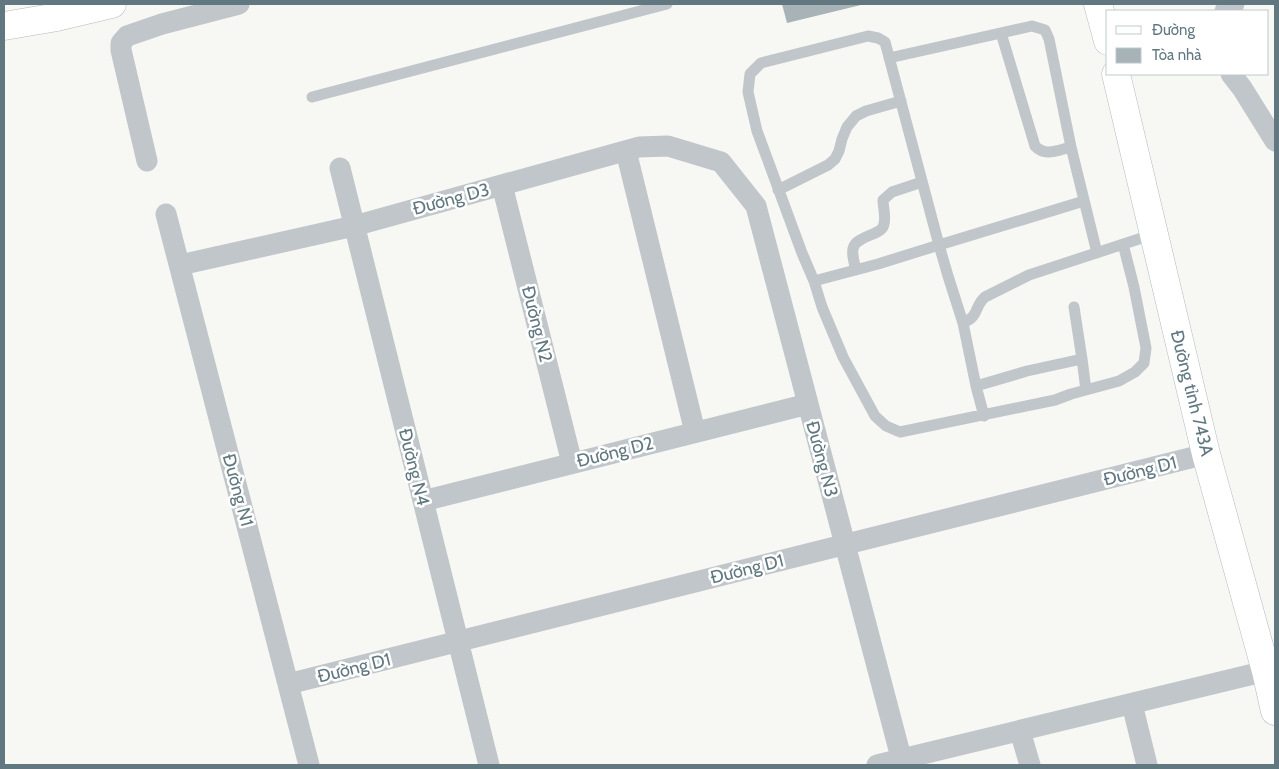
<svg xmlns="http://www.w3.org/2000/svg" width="1279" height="769" viewBox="0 0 1279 769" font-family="Cabin,sans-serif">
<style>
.building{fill:#a7b3b6}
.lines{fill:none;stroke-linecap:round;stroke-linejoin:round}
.secondary-casing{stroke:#b2babe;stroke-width:29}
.lane{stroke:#c0c6c9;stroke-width:11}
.street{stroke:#c0c6c9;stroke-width:21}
.secondary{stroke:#fff;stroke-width:28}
.labels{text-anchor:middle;stroke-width:5;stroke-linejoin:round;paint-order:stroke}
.street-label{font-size:18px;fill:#617881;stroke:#fff}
</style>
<rect width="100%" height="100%" fill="#f7f7f4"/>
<path class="building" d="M782,4H865L787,23Z"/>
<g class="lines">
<g class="secondary-casing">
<path id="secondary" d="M1098,4L1108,41
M4,26L57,17L112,4
M1116,74L1206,454L1266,671L1275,711"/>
</g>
<path class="lane" d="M1001,33L1035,146C1045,157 1058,150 1071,147
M889,58L1032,26L1045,30L1049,39L1071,147L1097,253
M312,97L667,4
M778,190L828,165L835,159L839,151L842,139L847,127L856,116L866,111L901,101
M1123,244L1134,287L1146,348L1144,363L1135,372L1119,381L1071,394L1055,400L900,432L886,426L875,416L843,357L822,307L814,281L878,264L939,245L948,276L963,323C980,316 974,306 985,297L1029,275L1154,234
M856,270C850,247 850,243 873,234C877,232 881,231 883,227C887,219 883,208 883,200L892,192L922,182
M814,281L802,253L757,131L748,92L750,74L761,63L868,36L878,38L885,42L939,245L1084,201
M963,323L976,386L984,416
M1082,359L1086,390
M976,386L1027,371L1082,359L1074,307"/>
<path class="street" d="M1225,11L1234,4
M1231,74L1242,88L1275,141
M626,151L695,432
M147,161L121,50V43L127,36L162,24L239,4
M340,168L489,765
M502,185L572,463
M166,214L309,765
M180,265L354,226L639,147L668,146L721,162L756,206L903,765
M423,501L808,404
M288,684L1206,454
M1132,704L1147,765
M1020,731L1030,765
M877,765L1266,671"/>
<use href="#secondary" class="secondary"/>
</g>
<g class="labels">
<g class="street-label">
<text transform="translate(451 199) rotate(-15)" y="6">Đường D3</text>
<text transform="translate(537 324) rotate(76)" y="6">Đường N2</text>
<text transform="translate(1192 393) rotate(76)" y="6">Đường tỉnh 743A</text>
<text transform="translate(615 452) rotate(-14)" y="6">Đường D2</text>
<text transform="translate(822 459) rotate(75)" y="6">Đường N3</text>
<text transform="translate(414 467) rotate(76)" y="6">Đường N4</text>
<text transform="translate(1140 471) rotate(-14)" y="6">Đường D1</text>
<text transform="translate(238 490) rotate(75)" y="6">Đường N1</text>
<text transform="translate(747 569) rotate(-14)" y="6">Đường D1</text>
<text transform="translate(354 668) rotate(-14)" y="6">Đường D1</text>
</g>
</g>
<rect width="1279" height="769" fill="none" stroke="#617881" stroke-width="10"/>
<rect x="1106" y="10" width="162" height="65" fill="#ffffff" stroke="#c0c9cd"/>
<rect x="1116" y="26" width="25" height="8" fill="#ffffff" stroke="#c0c9cd"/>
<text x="1152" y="35" font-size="15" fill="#617881">Đường</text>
<rect x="1116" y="48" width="25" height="15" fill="#a7b3b6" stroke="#c0c9cd"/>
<text x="1152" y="60" font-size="15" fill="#617881">Tòa nhà</text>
</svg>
